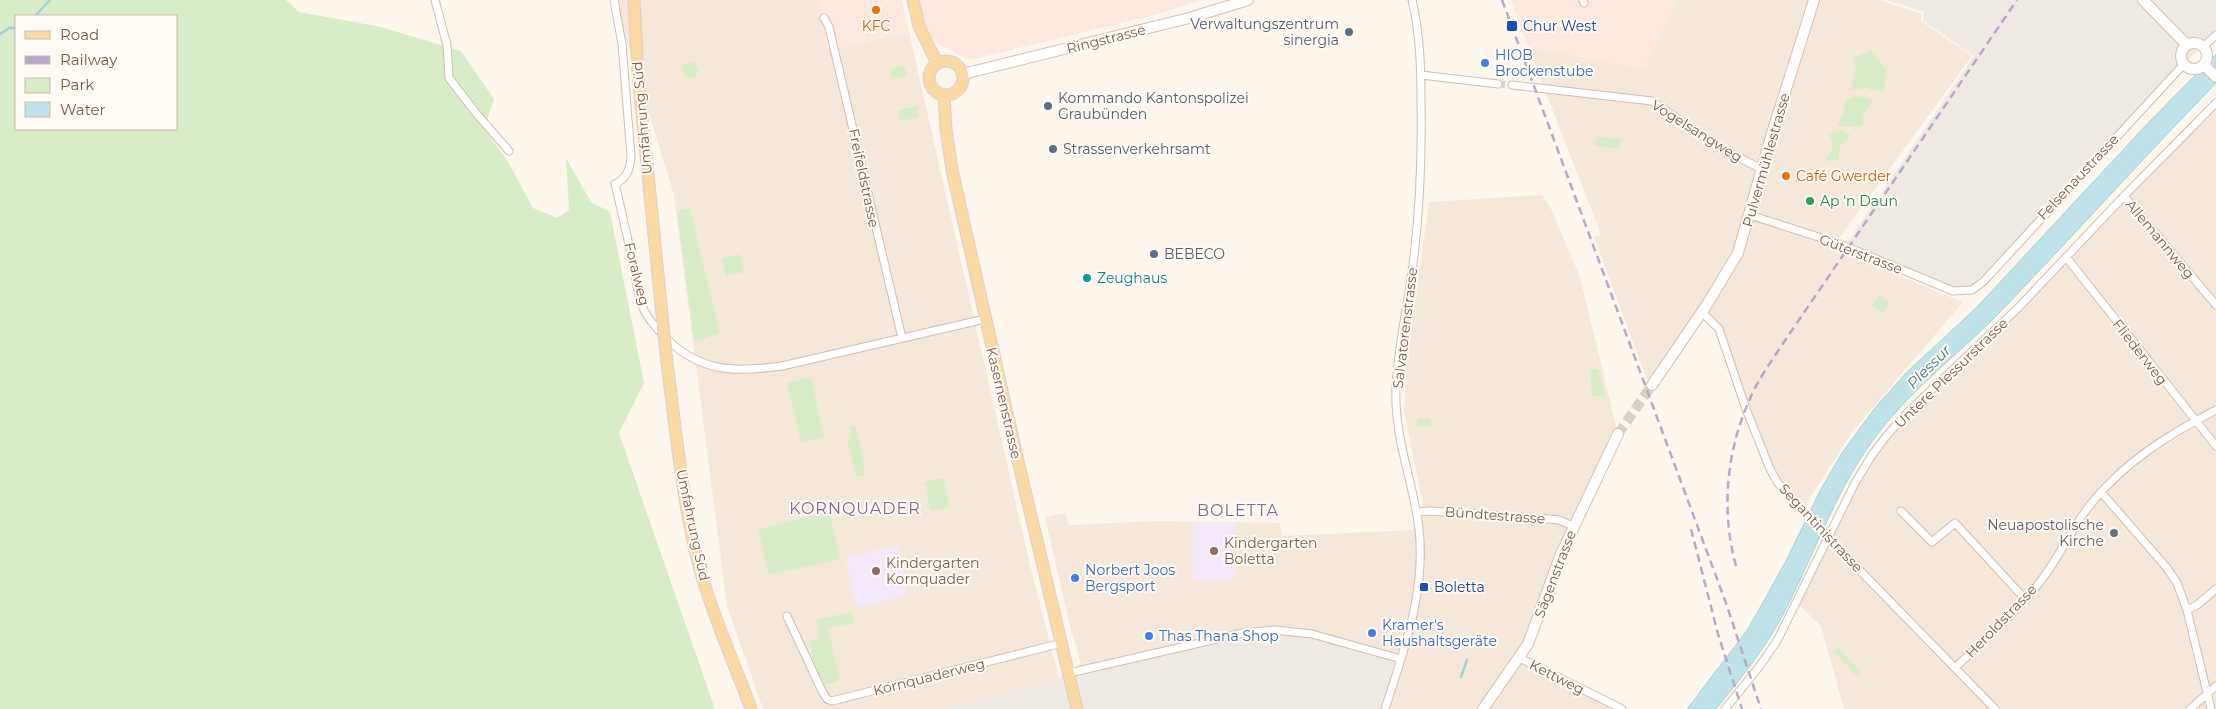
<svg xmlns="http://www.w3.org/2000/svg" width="2216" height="709" viewBox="0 0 2216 709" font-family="Montserrat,sans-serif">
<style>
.residential{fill:#f5e8da}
.commercial{fill:#fde8e0}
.industrial{fill:#efe9e4}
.education{fill:#f3e8fa}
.green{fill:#d8ecc9;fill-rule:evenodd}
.water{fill:#bfe3e8;stroke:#a5d3da}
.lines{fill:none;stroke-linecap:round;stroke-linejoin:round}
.stream{stroke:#a5d3da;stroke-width:2.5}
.street-tunnel{stroke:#dcd0c4;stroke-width:7;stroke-dasharray:7 3.5;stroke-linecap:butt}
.secondary-tunnel{stroke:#dcd0c4;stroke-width:10;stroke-dasharray:10 5;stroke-linecap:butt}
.street-casing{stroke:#d1beb0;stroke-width:9}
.secondary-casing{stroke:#d6c0b0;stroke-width:12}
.primary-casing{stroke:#dad1cd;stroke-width:13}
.street{stroke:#fff;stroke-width:7}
.secondary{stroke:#fff;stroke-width:10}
.primary{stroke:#fbd9a5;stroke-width:11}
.rail{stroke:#b9a8c9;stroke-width:2.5;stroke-dasharray:8 5;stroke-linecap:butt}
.primary-bridge-casing{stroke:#dad1cd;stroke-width:13;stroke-linecap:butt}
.primary-bridge{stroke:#fbd9a5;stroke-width:11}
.food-dot{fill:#e8710a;stroke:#fffaf3;stroke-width:2}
.transit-dot{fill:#1a4fb4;stroke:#fffaf3;stroke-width:2}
.service-dot{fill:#5c6f8a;stroke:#fffaf3;stroke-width:2}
.shop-dot{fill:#3f7fe0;stroke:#fffaf3;stroke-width:2}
.leisure-dot{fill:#2e9e5b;stroke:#fffaf3;stroke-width:2}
.culture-dot{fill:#0f9aa8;stroke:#fffaf3;stroke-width:2}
.worship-dot{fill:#6b7280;stroke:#fffaf3;stroke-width:2}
.education-dot{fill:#8d6e63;stroke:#fffaf3;stroke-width:2}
.labels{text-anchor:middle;stroke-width:4;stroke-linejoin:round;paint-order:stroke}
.service-label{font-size:14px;fill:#4e5e75;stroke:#fffaf3;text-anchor:start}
.food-label{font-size:14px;fill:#c56008;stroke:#fffaf3}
.transit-label{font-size:14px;fill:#164399;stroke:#fffaf3;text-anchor:start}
.street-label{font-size:14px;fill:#7a5c4d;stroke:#fffaf3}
.shop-label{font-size:14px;fill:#366cbe;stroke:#fffaf3;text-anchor:start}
.leisure-label{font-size:14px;fill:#27864d;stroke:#fffaf3;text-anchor:start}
.culture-label{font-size:14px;fill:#0d838f;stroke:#fffaf3;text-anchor:start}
.worship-label{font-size:14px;fill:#5b616d;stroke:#fffaf3;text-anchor:end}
.education-label{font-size:14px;fill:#785e54;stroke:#fffaf3;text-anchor:start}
.water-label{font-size:15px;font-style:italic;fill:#437c86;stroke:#fffaf3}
.quarter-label{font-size:16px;letter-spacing:1px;fill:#846695;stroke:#fffaf3}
</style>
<rect width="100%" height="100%" fill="#fdf6ec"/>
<path class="residential" d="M614,0H819L829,49L909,32L1031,569L1059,678L946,709H763L727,606L674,195Z
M1676,0H1879L1922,14L1921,21L1972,56L1832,248L1963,302L1852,432L1802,511L1770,469L1719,329L1702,313L1652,385L1647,380L1594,237L1601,234L1528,47L1644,68Z
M2216,111V709H1844L1821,626L1799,605L1859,482L1886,443L1921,405L1982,350L2153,170Z
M1542,195L1551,209L1580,277L1618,434L1524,651L1526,665L1614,709H1383L1258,631L1081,664L1069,622L1045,517L1065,513L1069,525L1155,521L1280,523L1282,536L1414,530L1413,519L1423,504L1404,412L1407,361L1429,202Z"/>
<path class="commercial" d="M819,0H902L909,32L829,49Z
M918,0H1203L1154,15L969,60L935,42L926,25Z
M1511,0H1676L1644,68L1528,47Z"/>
<path class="industrial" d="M1886,0H2216V34L2184,64L1977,286L1953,291L1847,243L1974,56L1923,21L1924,12Z
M1258,631L1293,634L1398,662L1383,709H946L1059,678L1081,664Z"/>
<path class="education" d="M1193,522L1236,523L1235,580H1192Z
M898,546L902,562L904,564L903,566L907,587L905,596L861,607L856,605L846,562L849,556Z"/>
<path class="green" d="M0,0H286L299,12L381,27L461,51L494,99L484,129L507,160L533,208L557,218L569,210L566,158L591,202L610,212L644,383L619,433L715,709H0ZM16,16H176V129H16Z
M1871,51L1887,70L1883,93L1866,88L1850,90L1856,70L1853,58Z
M682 70a8 8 0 1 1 16 0a8 8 0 1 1-16 0Z
M904,66L907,75L892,79L890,69Z
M1857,96L1873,100L1863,116V126H1840L1837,124L1843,115L1846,100Z
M917,106L919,117L900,121L898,110Z
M1841,131L1851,135L1841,145L1838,160L1825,161C1833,153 1835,145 1829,134Z
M1596,137L1621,139L1620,149L1595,146Z
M690,208L720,334L694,341L677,211Z
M740,254L744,272L726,276L722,258Z
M1879,295L1890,302L1883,313L1872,306Z
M1590,369H1598L1606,397L1592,395Z
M811,377L824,437L801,443L787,383Z
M1417,419H1431V427L1417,426Z
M855,425L865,467L863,468L865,475L856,477L847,439L851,438L850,427Z
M943,478L950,507L931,511L924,482Z
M829,512L840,559L769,575L758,529Z
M851,612L854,623L828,628L840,680L824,685L813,662L810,641L820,638L816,620Z
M1838,647L1861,672L1857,677L1834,651Z"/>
<path class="water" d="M2216,54V83C2144,157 2075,234 2004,308C1961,353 1910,389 1873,440C1833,495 1812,561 1780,620C1762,653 1739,680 1716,709H1687L1748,629L1786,561L1820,491L1842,453L1874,409L1906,373L1976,308L2149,122Z"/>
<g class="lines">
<path class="stream" d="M35,16L50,0
M0,34L9,28H16
M1461,677L1467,660"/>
<path class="street-tunnel" d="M1498,84L1512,85"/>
<path class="secondary-tunnel" d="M1618,434L1652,385"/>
<g class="street-casing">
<path id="street" d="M435,0L447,45L449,78L476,113L509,151
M614,0L622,44L631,156C630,170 627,178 615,184C621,209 627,234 632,259C635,273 637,289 641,303C645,315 654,326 663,335C698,372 733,373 782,366L985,319
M1583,0L1584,3
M824,18L829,27L902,338
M2204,46L2216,35
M1421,75L1498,84
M1512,85L1652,101L1720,148L1762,169
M2124,196L2216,305
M1750,215L1840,244L1953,291L1972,290L1983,282L2184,64
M2066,257L2216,446
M1702,312L1719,329L1746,409L1770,469L1778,483L1802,511L1995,709
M2101,492L2167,568L2177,583L2187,610L2211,709
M1901,511L1932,542L1955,523L2025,599
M1416,512L1430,511L1549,519L1559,520L1573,526
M2187,610L2197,605L2216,589
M787,616L822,691L827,699L832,701L1062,643
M1520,658L1622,709
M1955,668C1985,639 2018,611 2043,578C2060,555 2072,528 2090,505C2124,462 2168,435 2216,410
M1069,673L1243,633L1275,630L1312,634L1401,659
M1385,709C1404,650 1426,592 1419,529C1413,479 1394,440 1396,387C1398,346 1408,305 1413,264C1420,210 1422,156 1421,101C1421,67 1420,33 1412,0
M1725,709L1759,667L1777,641L1855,483L1872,455L1888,434L1908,412L2018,308L2124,196L2216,103
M2190,709L2216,686"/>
</g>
<g class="secondary-casing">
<path id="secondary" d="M2143,0L2187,45
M2181 56a13 13 0 1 1 26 0a13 13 0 1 1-26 0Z
M2204,65L2216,77
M963,74L1189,18L1248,0
M1652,385L1708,303L1738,253L1770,140L1814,0
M1483,709L1528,644L1561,554L1618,434"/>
</g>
<g class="primary-casing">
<path id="primary" d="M634,0L638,74L663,325
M913,0L919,26L937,63
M929 78a17 17 0 1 1 34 0a17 17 0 1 1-34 0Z
M944,95L946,129L952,170L1018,461L1077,709
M667,363C676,431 682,500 699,566C712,615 734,662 751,709"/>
</g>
<use href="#street" class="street"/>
<use href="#secondary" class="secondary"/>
<use href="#primary" class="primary"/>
<path class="rail" d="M1502,0L1726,603L1761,709
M1691,529L1718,634L1742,709
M1736,566C1721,512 1726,453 1749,401C1758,379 1773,359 1786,339L2017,0"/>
<g class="primary-bridge-casing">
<path id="primary-bridge" d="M663,325L667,363"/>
</g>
<use href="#primary-bridge" class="primary-bridge"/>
</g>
<g class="food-dot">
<circle cx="876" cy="10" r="5"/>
<circle cx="1786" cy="176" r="5"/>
</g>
<g class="transit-dot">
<rect x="1506" y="20" width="12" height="12" rx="2.5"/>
<rect x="1419" y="582" width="10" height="10" rx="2.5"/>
</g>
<g class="service-dot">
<circle cx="1349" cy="32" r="5"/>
<circle cx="1048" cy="106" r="5"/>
<circle cx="1053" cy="149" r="5"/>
<circle cx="1154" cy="254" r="5"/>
</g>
<g class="shop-dot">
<circle cx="1485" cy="63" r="5"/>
<circle cx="1075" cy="578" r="5"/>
<circle cx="1372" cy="633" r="5"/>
<circle cx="1149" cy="636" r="5"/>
</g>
<circle class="leisure-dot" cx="1810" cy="201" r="5"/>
<circle class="culture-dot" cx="1087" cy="278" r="5"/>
<circle class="worship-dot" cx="2114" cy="533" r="5"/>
<g class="education-dot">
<circle cx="1214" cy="551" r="5"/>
<circle cx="876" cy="571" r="5"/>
</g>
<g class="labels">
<g class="service-label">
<text x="1339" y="29" text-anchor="end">Verwaltungszentrum<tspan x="1339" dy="16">sinergia</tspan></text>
<text x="1058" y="103">Kommando Kantonspolizei<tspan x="1058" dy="16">Graubünden</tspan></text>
<text x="1063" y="154">Strassenverkehrsamt</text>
<text x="1164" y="259">BEBECO</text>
</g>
<g class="food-label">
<text x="876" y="31">KFC</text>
<text x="1796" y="181" text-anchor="start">Café Gwerder</text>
</g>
<g class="transit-label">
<text x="1523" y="31">Chur West</text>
<text x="1434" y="592">Boletta</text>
</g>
<g class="street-label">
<text transform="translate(1106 39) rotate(-14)" y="5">Ringstrasse</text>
<text transform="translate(642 118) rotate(-95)" y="5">Umfahrung Süd</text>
<text transform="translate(1697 131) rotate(32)" y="5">Vogelsangweg</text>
<text transform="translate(1766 160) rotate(-74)" y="5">Pulvermühlestrasse</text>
<text transform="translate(2078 177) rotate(-47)" y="5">Felsenaustrasse</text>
<text transform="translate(864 178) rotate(78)" y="5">Freifeldstrasse</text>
<text transform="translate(2160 239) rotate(50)" y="5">Allemannweg</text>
<text transform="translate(1861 254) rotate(21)" y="5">Güterstrasse</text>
<text transform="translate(637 274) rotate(76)" y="5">Foralweg</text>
<text transform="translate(1405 328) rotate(-83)" y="5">Salvatorenstrasse</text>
<text transform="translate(2140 352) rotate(52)" y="5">Fliederweg</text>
<text transform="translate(1951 373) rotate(-44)" y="5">Untere Plessurstrasse</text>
<text transform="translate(1004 403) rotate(77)" y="5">Kasernenstrasse</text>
<text transform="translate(1495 515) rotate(4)" y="5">Bündtestrasse</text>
<text transform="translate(693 525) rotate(78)" y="5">Umfahrung Süd</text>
<text transform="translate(1821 528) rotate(47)" y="5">Segantinistrasse</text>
<text transform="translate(1555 574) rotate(-69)" y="5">Sägenstrasse</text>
<text transform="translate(2001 621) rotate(-46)" y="5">Heroldstrasse</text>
<text transform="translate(929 677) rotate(-14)" y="5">Kornquaderweg</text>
<text transform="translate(1557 677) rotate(27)" y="5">Kettweg</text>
</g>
<g class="shop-label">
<text x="1495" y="60">HIOB<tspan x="1495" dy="16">Brockenstube</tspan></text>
<text x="1085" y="575">Norbert Joos<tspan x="1085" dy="16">Bergsport</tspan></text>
<text x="1382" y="630">Kramer's<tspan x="1382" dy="16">Haushaltsgeräte</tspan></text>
<text x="1159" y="641">Thas Thana Shop</text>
</g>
<g class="leisure-label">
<text x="1820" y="206">Ap 'n Daun</text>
</g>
<g class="culture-label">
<text x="1097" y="283">Zeughaus</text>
</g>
<g class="worship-label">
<text x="2104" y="530">Neuapostolische<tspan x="2104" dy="16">Kirche</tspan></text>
</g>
<g class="education-label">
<text x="1224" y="548">Kindergarten<tspan x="1224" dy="16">Boletta</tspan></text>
<text x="886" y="568">Kindergarten<tspan x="886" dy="16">Kornquader</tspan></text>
</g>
<g class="water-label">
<text transform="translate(1929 367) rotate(-45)" y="5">Plessur</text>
</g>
<g class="quarter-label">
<text x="855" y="514">KORNQUADER</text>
<text x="1238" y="516">BOLETTA</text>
</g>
</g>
<rect x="15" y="15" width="162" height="115" fill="#fffaf3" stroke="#cabbb1"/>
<rect x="25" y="31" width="25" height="8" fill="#fbd9a5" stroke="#cabbb1"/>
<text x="60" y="40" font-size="15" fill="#7a5c4d">Road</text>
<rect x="25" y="56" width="25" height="8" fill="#b9a8c9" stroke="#cabbb1"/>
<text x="60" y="65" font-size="15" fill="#7a5c4d">Railway</text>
<rect x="25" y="78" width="25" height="15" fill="#d8ecc9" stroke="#cabbb1"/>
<text x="60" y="90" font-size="15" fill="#7a5c4d">Park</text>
<rect x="25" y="102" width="25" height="15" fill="#bfe3e8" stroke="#cabbb1"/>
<text x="60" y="115" font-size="15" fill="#7a5c4d">Water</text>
</svg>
